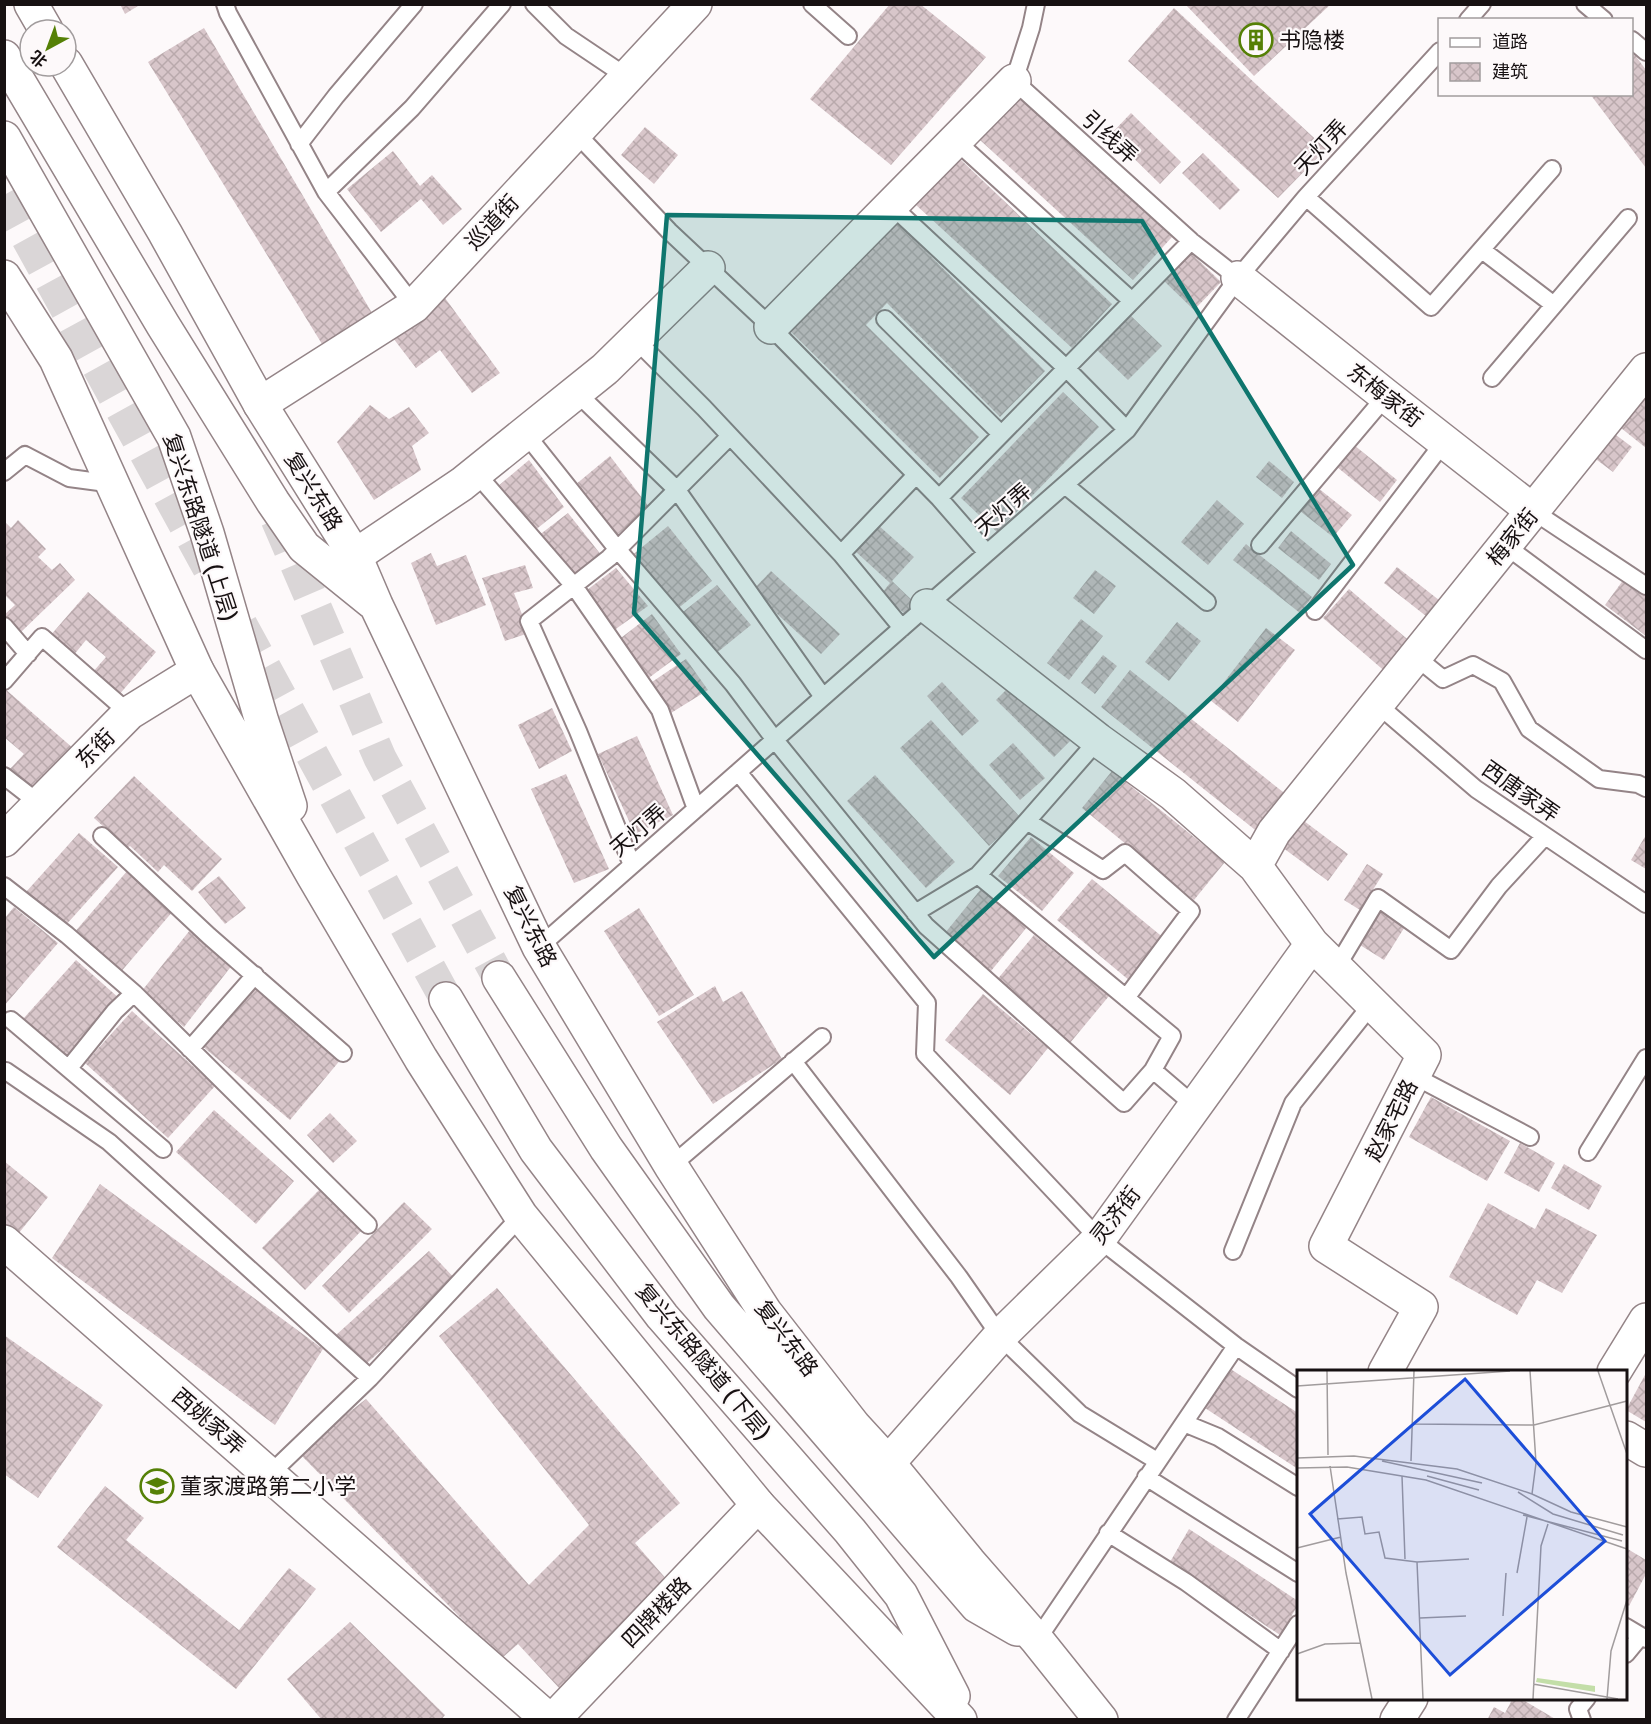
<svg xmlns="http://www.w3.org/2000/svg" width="1651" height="1724" viewBox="0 0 1651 1724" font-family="Signika,'Noto Sans SC',sans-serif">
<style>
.building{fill:url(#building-cross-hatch)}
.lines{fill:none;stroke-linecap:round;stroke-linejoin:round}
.secondary-tunnel{stroke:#dad6d7;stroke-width:33;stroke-dasharray:33 16;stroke-linecap:butt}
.lane-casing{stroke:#948487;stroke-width:20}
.street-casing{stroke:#948487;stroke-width:36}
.secondary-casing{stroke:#948487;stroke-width:36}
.lane{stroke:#fff;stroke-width:16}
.street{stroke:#fff;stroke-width:33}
.secondary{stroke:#fff;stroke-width:33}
.marked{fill:#0f766e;fill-opacity:0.2;stroke:#0f766e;stroke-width:4.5;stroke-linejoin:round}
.labels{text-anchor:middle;stroke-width:4.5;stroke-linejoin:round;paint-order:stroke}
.poi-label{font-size:22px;fill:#171112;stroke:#fdf9fa;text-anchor:start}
.street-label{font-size:22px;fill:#171112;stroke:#fdf9fa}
.inset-road{fill:none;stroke:#a19c9d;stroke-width:1.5}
.view{fill:#1d4ed8;fill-opacity:0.15;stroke:#1d4ed8;stroke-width:3}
.inset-edge{fill:none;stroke:#171112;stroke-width:3}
</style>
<defs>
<pattern id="building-cross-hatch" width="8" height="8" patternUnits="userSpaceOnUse" patternTransform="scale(1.5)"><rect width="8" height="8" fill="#d8c6ca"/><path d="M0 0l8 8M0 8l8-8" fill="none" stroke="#b9a9ac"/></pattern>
</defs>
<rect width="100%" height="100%" fill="#fdf9fa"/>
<path class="building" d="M120,4H141L125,14Z
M890,4H920L986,57L891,165L810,99Z
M1185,4H1331L1254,76Z
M1174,8L1326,149L1278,198L1128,61Z
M204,28L372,313L322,344L148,62Z
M1632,51L1646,70V168L1590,94H1632Z
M1020,98L1172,237L1133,280L980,140Z
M1131,113L1181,162L1160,184L1110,135Z
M645,127L678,155L654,184L621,155Z
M393,151L420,186L432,175L462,209L443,225L421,199L381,232L347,189Z
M1203,153L1240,190L1220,210L1182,173Z
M960,159L1112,304L1072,348L916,205Z
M896,221L1045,371L1000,417L887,303L866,325L979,437L940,478L790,331Z
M1191,253L1221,282L1194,310L1164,281Z
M445,298L500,373L472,393L440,350L416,368L393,338Z
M1130,315L1162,346L1128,380L1096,349Z
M1646,384V448L1616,424Z
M1063,392L1099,427L997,532L961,498Z
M370,405L389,419L409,407L429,433L412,446L421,470L374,500L337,442Z
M1608,429L1632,447L1613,472L1589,454Z
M1354,445L1397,480L1380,502L1337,467Z
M610,456L649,507L617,535L575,485Z
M529,460L564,507L534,531L497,487Z
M1269,461L1294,482L1282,498L1256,477Z
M1318,488L1352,515L1333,537L1300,511Z
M1217,500L1244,524L1208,565L1181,542Z
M568,513L602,556L573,579L538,536Z
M18,520L46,549L38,557L52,570L60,563L75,580L21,632L4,615L15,605L4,594V521L11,528Z
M878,525L914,557L892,581L917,605L907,616L882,593L890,583L855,551Z
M668,526L712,581L676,610L630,557Z
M1291,531L1331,564L1319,580L1278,548Z
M1246,544L1312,597L1300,613L1233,560Z
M431,553L437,566L466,555L486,605L436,625L411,563Z
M525,565L533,588L514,593L529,633L505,641L482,578Z
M1397,567L1444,604L1431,620L1384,583Z
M616,568L648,606L613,631L583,593Z
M1095,570L1116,586L1094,614L1073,598Z
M771,571L840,634L821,654L752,591Z
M1624,579L1646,595V636L1605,605Z
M717,585L751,625L714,655L679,615Z
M1349,589L1413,644L1388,674L1323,618Z
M88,592L156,652L118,696L92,673L106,657L86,640L73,656L50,636Z
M652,614L681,654L646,680L617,641Z
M1081,619L1103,636L1069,680L1047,663Z
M1177,622L1201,641L1169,681L1145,662Z
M1266,628L1295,650L1238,722L1210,700Z
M1103,655L1117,666L1095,694L1081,683Z
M686,659L708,690L671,713L649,684Z
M1130,670L1288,796L1259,833L1101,707Z
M942,682L979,721L962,736L927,696Z
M1013,683L1070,741L1054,757L996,700Z
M4,688L74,749L36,792L10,769L24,754L4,737Z
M552,708L572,751L539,769L518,725Z
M931,720L1020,817L989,846L900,748Z
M637,736L673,815L635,834L598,754Z
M1013,743L1045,778L1020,800L989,765Z
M1112,771L1225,862L1194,900L1082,808Z
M566,774L609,869L574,883L531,789Z
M875,775L955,862L926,888L847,801Z
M134,776L222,859L192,891L164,865L158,872L130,846L127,848L94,818Z
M1296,815L1348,854L1328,881L1275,842Z
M79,833L118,867L65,926L26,892Z
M1646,835V869L1631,860Z
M1031,837L1074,873L1042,911L998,876Z
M1367,864L1383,874L1360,910L1344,900Z
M128,870L174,910L119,974L73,934Z
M219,876L246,908L225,924L198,892Z
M1092,879L1165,939L1130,981L1057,920Z
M985,884L1031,922L991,971L945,933Z
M14,907L58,943L4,1006V919Z
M639,908L694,995L659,1016L604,931Z
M1382,910L1406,925L1384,960L1360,945Z
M190,930L233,964L184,1027L141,992Z
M1034,935L1109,996L1070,1043L996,981Z
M76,960L120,999L68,1059L23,1019Z
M253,983L342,1058L290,1120L201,1045Z
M715,986L723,1002L742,991L782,1059L713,1104L657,1022Z
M983,994L1048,1048L1010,1095L945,1040Z
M132,1011L215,1086L168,1138L85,1063Z
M1431,1097L1510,1141L1487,1181L1409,1137Z
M214,1110L294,1181L256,1224L176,1152Z
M330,1113L357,1141L333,1163L307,1135Z
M1520,1143L1555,1163L1539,1192L1504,1173Z
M4,1161L48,1197L14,1239L4,1231Z
M1564,1164L1602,1186L1589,1210L1551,1188Z
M100,1184L323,1349L275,1425L52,1258Z
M320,1189L362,1230L305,1290L262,1248Z
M404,1202L432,1229L349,1313L322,1286Z
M1488,1203L1535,1229L1546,1208L1597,1235L1562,1293L1537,1280L1517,1315L1449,1277Z
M429,1251L457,1281L364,1366L336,1335Z
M497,1288L680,1503L635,1543L668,1581L560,1689L518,1644L501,1659L298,1452L366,1399L529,1585L589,1525L439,1336Z
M4,1335L103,1405L38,1498L4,1474Z
M1229,1368L1298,1413V1469L1205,1408Z
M1646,1373V1422L1626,1410Z
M105,1486L144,1518L126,1540L239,1630L289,1568L316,1589L236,1689L57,1547Z
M1189,1529L1298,1601V1605L1280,1635L1170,1562Z
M1626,1548L1646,1560V1574L1629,1606L1626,1604Z
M350,1622L445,1715L441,1720H322L287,1679Z
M1513,1698H1520L1557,1720H1487L1494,1707L1505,1713Z"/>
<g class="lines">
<path class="secondary-tunnel" d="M4,195L210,570
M277,519L380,758L499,978
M241,625L446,999"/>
<g class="lane-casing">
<path id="lane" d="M225,4L228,13L326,192L414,306
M534,4L566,36L627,77
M812,4L848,36
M1036,4L1031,28L1014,81L1191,241L1238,278
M1585,4L1604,20
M1468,20L1482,4
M1632,40L1646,52
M575,132L669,231L766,322L939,498L987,553
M955,140L1132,301
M299,144L336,96L414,4
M326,192L412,108L502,4
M1306,197L1431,307L1552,169
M891,205L1066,368L1127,430
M1482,250L1554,305
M885,319L1001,434
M635,339L704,408L841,554L902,628
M1492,378L1628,218
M576,392L677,490L823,697
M525,433L618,550L733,684L775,740L926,926L1124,1103L1153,1070L1195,1106
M4,472L25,455L69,478L114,484
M476,473L574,586L660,710L696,809
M1065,485L1207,602
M939,498L1191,241
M1533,511L1646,586
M1260,545L1386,396
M1506,546L1646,650
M841,554L916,475
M1315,611L1444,442
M4,626L28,654
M1416,657L1443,679L1473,665L1502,681L1529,729L1599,779L1638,784L1646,788
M4,681L42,637L129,713
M1377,704L1476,789L1646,904
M738,772L927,1003L925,1054L1099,1239L1236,1346L1298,1389
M4,776L40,804
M1027,821L1103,870L1125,853L1191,911L1126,998
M102,836L209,936L343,1053
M632,865L578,731L529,621L609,558L730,436
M978,875L1172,1036L1153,1070
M4,886L67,935L134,993L368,1225
M915,913L978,875L1027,821L1098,740
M539,947L1127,430L1238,278L1306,197L1440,51
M1336,968L1378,898L1451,950L1499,886L1545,836
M11,1020L163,1149
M190,1049L255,975
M793,1061L959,1277L1000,1336L1080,1414L1157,1461
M69,1068L115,1011L134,993
M6,1071L109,1142L370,1378
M1414,1076L1530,1137
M1588,1152L1646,1058
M671,1166L822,1037
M1233,1251L1293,1103L1372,1004
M1184,1423L1218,1437L1298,1487
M270,1474L370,1378L521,1216
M1146,1477L1298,1573
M1108,1533L1186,1582L1281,1651
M1626,1627L1646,1639
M1037,1640L1236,1346
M1626,1654L1640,1637
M1236,1720L1298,1624
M1582,1720L1578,1709L1587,1698"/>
</g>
<g class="street-casing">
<path id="street" d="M1238,278L1386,396L1533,511
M771,327L1014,81
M260,404L414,306L695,4
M355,556L462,484L605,369L708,268
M927,606L1098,740L1173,794L1255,866L1312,944L1424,1055L1326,1246L1421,1307L1385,1372
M4,840L129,713L197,671
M1255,866L1274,832L1646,370
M4,1242L549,1720
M1614,1372L1646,1320
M1626,1438L1646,1450
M888,1463L1000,1336L1099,1239L1312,944
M553,1720L758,1505
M1397,1720L1411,1698"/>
</g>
<g class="secondary-casing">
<path id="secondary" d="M31,4L46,30
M4,57L163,325L273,502L304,547L372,602
M66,64L165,233L260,404L355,556L376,605L539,947L671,1166L765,1312L854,1426L888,1463L969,1562L1037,1640L1101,1720
M4,138L174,437L207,533L262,722L290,806
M4,277L56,359L197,671L313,875L421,1059L521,1216L758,1505L960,1720
M499,978L606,1148L719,1307L977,1606L1017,1629
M446,999L536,1150L662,1316L850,1531L901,1595L953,1696"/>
</g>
<use href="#lane" class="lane"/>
<use href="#street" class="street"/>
<use href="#secondary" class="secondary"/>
</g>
<path class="marked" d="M667,215L1142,221L1353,565L934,957L634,613Z"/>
<defs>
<g id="building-ring" transform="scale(1.725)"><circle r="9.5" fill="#fdf9fa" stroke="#558006" stroke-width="1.5"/><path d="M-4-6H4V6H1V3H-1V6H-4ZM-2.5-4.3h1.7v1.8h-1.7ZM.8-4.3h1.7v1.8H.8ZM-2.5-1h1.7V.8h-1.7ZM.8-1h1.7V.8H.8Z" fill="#558006"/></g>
<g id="school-ring" transform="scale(1.725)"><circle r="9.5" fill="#fdf9fa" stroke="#558006" stroke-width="1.5"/><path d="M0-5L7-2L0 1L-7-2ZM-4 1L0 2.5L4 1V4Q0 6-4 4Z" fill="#558006"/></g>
</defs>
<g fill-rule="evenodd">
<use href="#building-ring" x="1256" y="40"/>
<use href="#school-ring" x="157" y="1486"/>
</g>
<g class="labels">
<g class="poi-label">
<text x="1279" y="48">书隐楼</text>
<text x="180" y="1494">董家渡路第二小学</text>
</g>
<g class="street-label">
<text transform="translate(1110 137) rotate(42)" y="8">引线弄</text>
<text transform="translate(1321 147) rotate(-47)" y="8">天灯弄</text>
<text transform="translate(492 222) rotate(-47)" y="8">巡道街</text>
<text transform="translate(1385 395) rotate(38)" y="8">东梅家街</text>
<text transform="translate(314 491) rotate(58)" y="8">复兴东路</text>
<text transform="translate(1003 509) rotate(-41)" y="8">天灯弄</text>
<text transform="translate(201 527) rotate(72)" y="8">复兴东路隧道 (上层)</text>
<text transform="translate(1512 537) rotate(-51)" y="8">梅家街</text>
<text transform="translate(95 748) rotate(-45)" y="8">东街</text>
<text transform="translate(1521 791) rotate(35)" y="8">西唐家弄</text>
<text transform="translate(638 830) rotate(-41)" y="8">天灯弄</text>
<text transform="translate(531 926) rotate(63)" y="8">复兴东路</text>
<text transform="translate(1391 1120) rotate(-63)" y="8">赵家宅路</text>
<text transform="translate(1115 1215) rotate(-52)" y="8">灵济街</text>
<text transform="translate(787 1338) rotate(53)" y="8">复兴东路</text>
<text transform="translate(704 1361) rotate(50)" y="8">复兴东路隧道 (下层)</text>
<text transform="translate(209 1421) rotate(41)" y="8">西姚家弄</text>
<text transform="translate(656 1612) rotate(-46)" y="8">四牌楼路</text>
</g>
</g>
<g transform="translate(1297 1370)">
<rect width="330" height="330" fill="#fdf9fa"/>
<path d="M240,308L298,316V322L239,312Z" fill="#c3dea8"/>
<path class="inset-road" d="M30,1L31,85M233,1L239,93L235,124M301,1L330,84M0,16L213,1M116,54L237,55L330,31M0,88L57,86L160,99L235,124L274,142L330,157M85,91L185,113M114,91L117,1M33,96L49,203L75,329M0,98L50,97L129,110L330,179M105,106L108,189M130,106L182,120M221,122L256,144L326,165M226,145L325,171M40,149L65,147L68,164L82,162L88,188L120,192L172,189M0,178L44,167M120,192L126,329M220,203L230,147M206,246L209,203M123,248L169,246M0,284L28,274L63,273M236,314L321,329M236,329L244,176L251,154M310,329L314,281L330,230"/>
<path class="view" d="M168,9L308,171L153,305L13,144Z"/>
<rect width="330" height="330" class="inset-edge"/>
</g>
<rect width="1651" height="1724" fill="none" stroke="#171112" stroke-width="12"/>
<rect x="1438" y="18" width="195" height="78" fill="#fdf9fa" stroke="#a19c9d" stroke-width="1.5"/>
<rect x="1450" y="38" width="30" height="9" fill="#ffffff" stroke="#a19c9d" stroke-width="1.5"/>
<text x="1492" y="48" font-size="18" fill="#171112">道路</text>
<rect x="1450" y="63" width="30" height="18" fill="url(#building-cross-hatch)" stroke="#a19c9d" stroke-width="1.5"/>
<text x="1492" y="78" font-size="18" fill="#171112">建筑</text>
<g transform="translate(48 48) rotate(221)"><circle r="28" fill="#fdf9fa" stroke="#a19c9d" stroke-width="1.5"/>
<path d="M0-4.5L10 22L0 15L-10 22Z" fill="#558006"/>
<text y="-9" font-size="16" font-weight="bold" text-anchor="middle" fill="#171112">北</text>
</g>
</svg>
